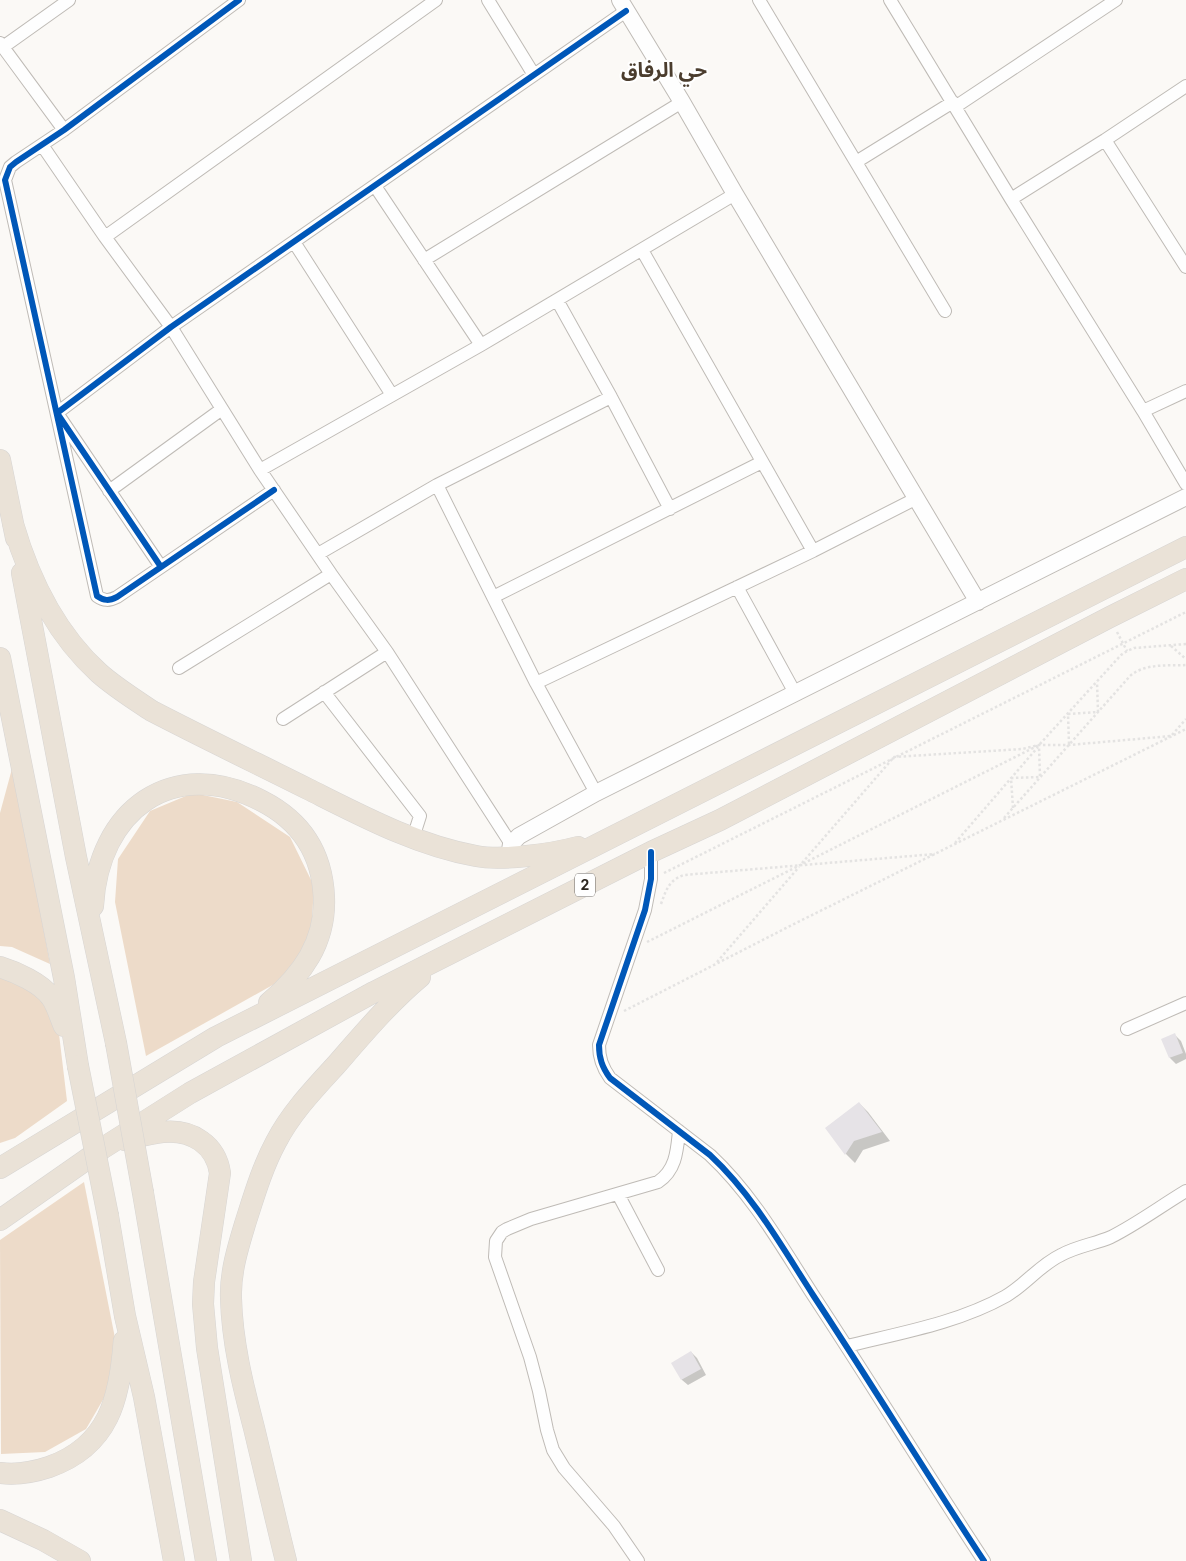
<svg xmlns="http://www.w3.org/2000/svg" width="1186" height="1561" viewBox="0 0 1186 1561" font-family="Inter,'Noto Sans Arabic',sans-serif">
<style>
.green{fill:#eddbc9}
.shadow{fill:#0003}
.building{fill:#e6e3e7}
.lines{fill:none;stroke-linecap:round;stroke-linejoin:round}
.minor-casing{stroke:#bfbbb6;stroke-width:14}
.tertiary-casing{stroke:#bfbbb6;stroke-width:18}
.trunk-casing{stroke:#d7d5d3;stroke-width:22}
.path{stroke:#e4e3e2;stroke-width:2.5;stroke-dasharray:2.5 2.5;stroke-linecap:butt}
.minor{stroke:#fefefe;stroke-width:12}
.tertiary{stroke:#fefefe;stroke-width:16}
.trunk{stroke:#eae2d7;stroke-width:21}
.trunk-bridge-casing{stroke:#d7d5d3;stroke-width:22;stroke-linecap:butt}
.trunk-bridge{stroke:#eae2d7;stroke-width:21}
.cycleway-casing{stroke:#fff;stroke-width:9}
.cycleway{stroke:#0057b8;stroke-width:6}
.labels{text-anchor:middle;stroke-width:4;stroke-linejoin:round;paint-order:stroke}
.shield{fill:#fff;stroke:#6b6762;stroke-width:1}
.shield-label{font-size:14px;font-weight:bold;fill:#2c261f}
.district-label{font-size:20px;font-weight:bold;fill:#4b3d2e;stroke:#fff}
</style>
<rect width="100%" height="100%" fill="#fbf9f6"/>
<path class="green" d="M13,765L50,964L12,947L0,946V813Z
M193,793L237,802L290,837L314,886L311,936L290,968L278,982L146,1056L115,902L118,859L150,811Z
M0,969L39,991L59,1034L67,1101L15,1138L0,1143Z
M84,1182L117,1348L115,1379L86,1429L45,1452L1,1454L0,1240Z"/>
<path class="shadow" d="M1175,1035L1181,1041L1186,1054V1059L1176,1064L1170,1058L1163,1040Z
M859,1103L868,1112L890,1141L863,1150L855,1163L846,1154L826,1128Z
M691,1352L697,1358L706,1375L688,1385L682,1380L673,1363Z"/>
<path class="building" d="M1175,1033L1183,1053L1169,1058L1161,1039Z
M859,1102L882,1132L854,1141L845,1155L825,1128Z
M691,1351L701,1369L681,1380L671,1363Z"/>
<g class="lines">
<g class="minor-casing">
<path id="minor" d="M239,0L64,130L16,162L10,167L5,180L97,596C104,601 109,601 117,597L274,490
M488,0L534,75
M759,0L945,311
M890,0L1011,199L1143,411L1186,484
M0,43L64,130
M3,47L69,0
M955,107L1116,0
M1105,140L1186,267
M42,145L105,237L171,327L260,470L331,574L387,652L511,844
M856,162L953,102
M375,186L481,345
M1011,199L1105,140L1186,86
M105,237L436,0
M294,242L392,395
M642,250L813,551
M424,260L682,102
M557,300L611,397L670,509
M1143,411L1186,391
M260,470L481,345L735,194
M437,485L536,683L596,793
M109,491L222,409
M318,554L437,485L611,397
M161,567L57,413L171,327L626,11
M737,587L795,693
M493,597L762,462
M179,668L331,574
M536,683L813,551L917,498
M324,692L420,816L413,838
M283,719L387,652
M651,852V879L645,910L599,1045C599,1058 602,1067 610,1078L710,1155C753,1195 782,1247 813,1295C871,1383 926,1473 984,1561
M1127,1029L1186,1003
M618,1194L658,1270
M847,1346C900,1333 958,1323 1006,1296C1026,1284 1040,1265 1061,1255C1077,1246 1095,1244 1111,1237C1137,1224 1161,1206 1186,1191
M638,1561L614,1526L564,1468L553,1450L547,1430L539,1391L530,1357L495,1257L496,1241L502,1232L507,1229L531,1219L658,1182C676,1170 677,1151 679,1131"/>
</g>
<g class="tertiary-casing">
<path id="tertiary" d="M620,0L682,102L735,194L978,602
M509,857L511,844L519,836L596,793L1186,497"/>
</g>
<g class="trunk-casing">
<path id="trunk" d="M0,460L16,538
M13,524C29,579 56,634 99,673C116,688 134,699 152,711C204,738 256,763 308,789C362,816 416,845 476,856C502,861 552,854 578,847
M22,573L76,857L116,1043
M0,658L64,978L78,1066
M93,906C98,811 172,754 262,801C301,821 322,853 324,897C326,942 302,975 269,1003
M0,967C16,972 41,983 51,997C57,1005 60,1017 64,1026
M125,1140C137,1137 151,1133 163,1132C192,1129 216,1145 220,1173L204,1282L203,1304L207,1348L241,1561
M0,1168L216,1037L1186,547
M143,1193L206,1561
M108,1216L125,1316L144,1397L174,1561
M0,1220L103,1148L190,1093L374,992L651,852L720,820L1110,617L1186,579
M0,1473C16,1475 34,1472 49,1467C109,1446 120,1398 124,1341
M0,1520L43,1540L80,1561
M286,1561C275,1517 265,1473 254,1428C243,1386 232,1342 231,1298C230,1273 238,1247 245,1224C254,1196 262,1168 276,1142C291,1113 314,1089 336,1065C363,1034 389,1003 420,977"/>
</g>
<path class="path" d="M1117,632L1127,651
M1171,646L1186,659
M1069,744L1068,714L1098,712L1097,682
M1013,808L1011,778L1040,777L1039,746
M1004,818L1130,676C1145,663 1167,666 1186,665
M955,843L1038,747
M802,863L894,757L1022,749L1039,745H1069L1171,736L1186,719
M664,873L1186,612
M661,904C666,890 669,880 684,875L935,854
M647,942L1039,745L1121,655L1127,651L1134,648L1186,644
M717,962L799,867
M624,1011L792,925L1186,729"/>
<use href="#minor" class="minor"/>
<use href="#tertiary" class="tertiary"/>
<use href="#trunk" class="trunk"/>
<g class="trunk-bridge-casing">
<path id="trunk-bridge" d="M116,1043L143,1193
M78,1066L108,1216"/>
</g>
<use href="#trunk-bridge" class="trunk-bridge"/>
<g class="cycleway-casing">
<path id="cycleway" d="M239,0L64,130L16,162L10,167L5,180L97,596C104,601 109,601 117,597L274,490
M161,567L57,413L171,327L626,11
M651,852V879L645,910L599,1045C599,1058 602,1067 610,1078L710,1155C753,1195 782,1247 813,1295C871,1383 926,1473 984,1561"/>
</g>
<use href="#cycleway" class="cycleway"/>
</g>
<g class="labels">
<rect class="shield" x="575" y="873.5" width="20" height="23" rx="4"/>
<g class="shield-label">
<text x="585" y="890">2</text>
</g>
<g class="district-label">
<text x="664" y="77">حي الرفاق</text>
</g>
</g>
</svg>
